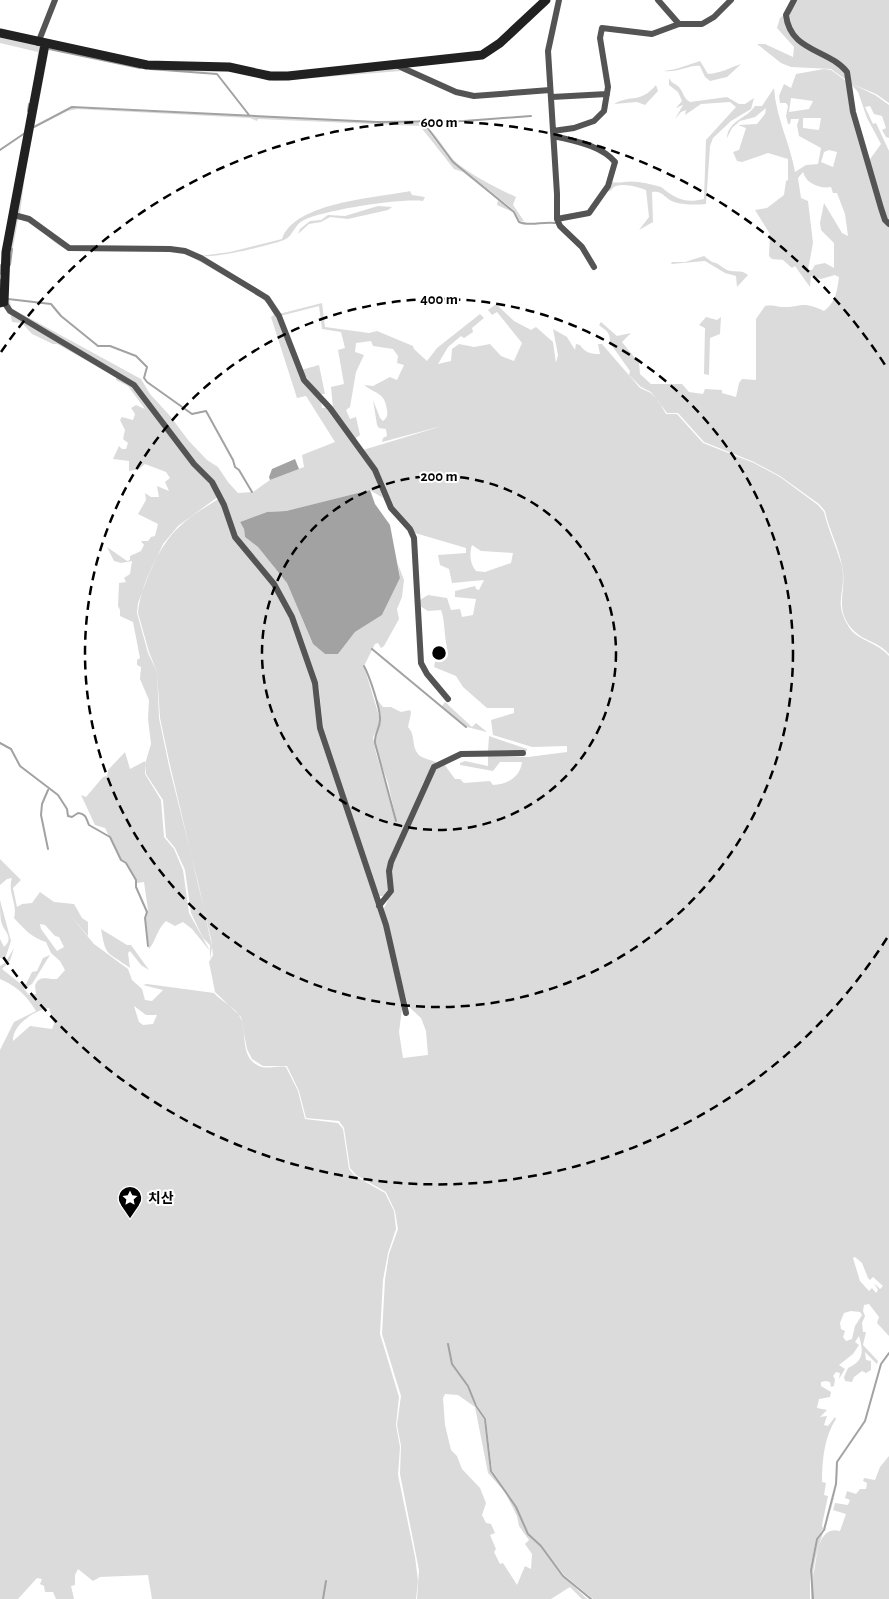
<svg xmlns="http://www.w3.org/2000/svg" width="889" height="1599" viewBox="0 0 889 1599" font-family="'Alegreya Sans','Noto Sans KR',sans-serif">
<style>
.green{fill:#dbdbdb;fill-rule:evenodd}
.water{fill:#a2a2a2}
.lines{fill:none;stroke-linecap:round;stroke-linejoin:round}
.stream{stroke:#a2a2a2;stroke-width:2}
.street{stroke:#545454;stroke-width:6}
.secondary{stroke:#212121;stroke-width:9}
.ring{fill:none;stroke:#000;stroke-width:2.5;stroke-dasharray:9 6}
.labels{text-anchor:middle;stroke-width:4;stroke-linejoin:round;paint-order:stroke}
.poi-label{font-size:14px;font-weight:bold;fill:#000;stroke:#fff;text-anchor:start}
.centre{fill:#000;stroke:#fff;stroke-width:2.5}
.ring-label{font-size:15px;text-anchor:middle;font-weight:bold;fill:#000;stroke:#fff;stroke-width:4;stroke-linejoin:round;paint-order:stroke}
</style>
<rect width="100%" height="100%" fill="#fff"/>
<path class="green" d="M795,0H889V103L876,94L852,84L875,95L889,105V138L886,137L882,130L886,128L882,116L874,114L870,106L865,107L873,124L876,123L889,151V223L868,162L881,144L867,118L858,92L850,83L848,72L814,51L790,30L789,8Z
M785,14L799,41L841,66L849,82L831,69L791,67L781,63L757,44H765L793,57L794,47L777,28L780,18Z
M0,35L40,44L42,51L14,206L10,210L26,134L38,52L0,43Z
M47,47L102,57L233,70L267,76L394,68L401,71L275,81L233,72L165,71L49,49L25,175L20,214H17Z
M700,61L708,74C721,73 729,68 741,64L727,77L710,81L705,77L700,66C692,64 677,73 664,71L676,69Z
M824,69L831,70L849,83L852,112L889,225V654C879,642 864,641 854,631C832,609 848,591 842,566C839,547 829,530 825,511L819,504L780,476L754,462L704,442L678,413H667L651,392L641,387L629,375L630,371L610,343C610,331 607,332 599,325L601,322L617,336L631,333L622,342L639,363L640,374L651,384H682L689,392L703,394L705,389L722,390V393L736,397L739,383L742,379L756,380V319L765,306C771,305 775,306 781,307C803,308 800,300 824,311C836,302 837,291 839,277L835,275L821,279L811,276L810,287L795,266L792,268L783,260L772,259L769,256L770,234L755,210L767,208L784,195L786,181L788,180V159L768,153L742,162L737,161L733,152L739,150L746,128L738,125L757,124L765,114L766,108L755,117L740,121L732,128L727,138C728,120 747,119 755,106H762L774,88C776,118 790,143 795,172L806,165L818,164L821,148L799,136L797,125L799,119H791L790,124H788L786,116L788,106L786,103H780L779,96L784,84L791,88L796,74ZM791,98L813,101L809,109L789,112ZM803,118H821L819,130L803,128ZM829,150L837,152L833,167L821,162L824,152ZM803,172C806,184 821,189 831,187L833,193H837L845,214L848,236L842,233L824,203L820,223L821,230L834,243V268L825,263L815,265L812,270H808L813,243L808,201L801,198L798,178Z
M669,78C672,84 675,83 679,87C684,93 683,98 690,102L727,97L739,104H745L754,98L751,109L731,121L713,138L710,146L706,204C696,205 684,205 674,202C665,199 663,190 652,192L653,222L639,230L649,217L646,190C638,187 625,183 616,186C611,188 612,192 605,192L612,182C620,184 629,180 638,182C642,182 658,186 661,187C675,198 684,204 704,199L706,140L736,107L730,102L701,104L685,115L686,110L681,112L675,119L683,105L676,108L682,101L678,92L669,85Z
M656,85L658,91L645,105L637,102L614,104C631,94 640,104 656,85Z
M73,108L377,122L422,123L448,157L513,212L497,205L498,200L463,172L454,169L420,126L258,119L257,121L250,118L77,109L68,111L38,126Z
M428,128C440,138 446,154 458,164C475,177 496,188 516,197L513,205L524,221H520L515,211L453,161Z
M410,191L412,195L425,197L423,201C401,198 324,210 304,220C295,224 293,235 286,239C274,245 211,259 200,256L230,252L282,239C294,202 377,198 410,191Z
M378,206L392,207L388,210L348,219L330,217L321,222L309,224L298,234L300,229L310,221L321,220L328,215L345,216Z
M17,218C40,221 50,244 71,250H176L201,259L252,289L271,304L301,377L321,401L322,408H330L371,467L383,498L370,490L286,511L267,512L240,522L244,529L245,537L258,547L287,583L313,644L325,654H338L355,632L382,615L400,578L398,564L404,580L402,597L397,609L399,619L384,646L381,648L378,643L375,644L364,666L379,716V726L373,737L376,753L397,824L388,783L377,752L375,735L380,726L381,715L375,697L383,707H391L401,712L410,710L411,713L408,727C416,735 411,746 418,754C421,758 431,760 436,762L424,781L390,859L388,873L389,888L385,896H378L324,736L319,688L298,635L292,611L271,576L237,536L225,502L213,480L192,459L132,382L7,308C0,288 10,241 15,219ZM20,219C40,223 50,244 69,250H170L183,252L258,295L269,305L274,315L271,317L297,398L306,396L335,442L302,455L304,467L270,480L253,492L238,493L228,482L218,467L207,460L188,440L171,417L150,394L141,379L11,308L10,301L7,299V281L18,220Z
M704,256L712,262C719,263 721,267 727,270C735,273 741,269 748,275L737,287L736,276L725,273L705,261L671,264L672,262H685Z
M322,303L325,327L369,333L377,331L413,346L414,349L427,361L437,348L480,314L484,318L472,328L473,332L464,338L461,336L448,347L438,364L451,361L452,349L459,344L474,347L490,344L501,356L514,361L522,343L497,312L492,315L488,310L496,304L514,321L531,330L536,327L553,342L556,363L558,355L553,329L567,337L575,350L576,344L580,345C585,353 591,354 600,354L598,344H602L640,388L651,393L659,402L666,414H677L703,443L754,463L780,477L818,505L824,512C828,529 836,546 841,563C849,592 830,600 851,630C859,640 878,643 889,656V1336L877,1323L879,1317L869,1304L864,1305L863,1311L865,1316L862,1323L863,1332H866L863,1345L878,1361L877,1364L865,1352L866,1360L871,1361V1370L866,1373L862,1371L854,1377L852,1382L845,1381L844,1377L848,1368C863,1361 864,1353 859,1336L855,1342L859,1345L853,1354L839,1365L845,1369L839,1379L840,1373L836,1372L833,1376L835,1379L834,1386L831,1387L830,1382L826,1381L821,1382V1386L831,1392L830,1397L819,1399L817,1408L827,1410L820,1417L827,1416L824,1425L828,1426L835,1417L836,1419C824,1437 822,1461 822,1482L826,1483L824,1495L828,1496L822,1525L823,1529L816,1539L810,1570V1599H593L564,1575L541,1545L529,1534L516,1506L492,1470L486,1419L472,1398L469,1386L453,1364L447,1342L452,1364L468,1386L475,1407L485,1421L491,1471L516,1508L526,1531L541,1546L563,1576L587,1599H582L570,1587L551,1599H417L419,1570L400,1474L401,1446L397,1425L401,1396L382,1334L385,1280L389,1254L398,1229L395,1211L386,1192L356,1175L350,1168L344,1128L339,1121L306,1118L299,1091L287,1066H263L252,1059L247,1049L241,1017L215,992L209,962L213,955L211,939L170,765L160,718L157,672L149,652L138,613C140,587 160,544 179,527C191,515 206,507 220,498L228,523L269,578L287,610L310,669L318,721L385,926L402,1009L399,1032L403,1058L428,1055L426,1031L421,1018L408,1006L383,910L390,896L391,867L435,769L444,764L455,779H460L464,783L490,781L493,785C507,784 520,778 522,762H500L493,771L460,765V763L465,761L488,766V756L528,757L567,752V746L532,747L493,735L491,720L514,713V708H487L463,687L456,676L434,667L436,657L447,647C444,635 445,620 441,610L428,611L420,606V600L428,595L447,598L451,610L460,609L462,617L473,615L476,599L455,597V591L475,586L476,589L479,590L484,580L452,583L449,569L440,565L438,555L466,553V548L415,533L393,507L363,450L442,426L382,442L383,438L387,436L386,429L379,428L377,425L373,400L380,418L383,421C387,418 388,415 387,410C385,392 375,394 364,385L373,386L390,377L397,380L404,365L397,363L398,356L393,349L373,346L371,341L356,343L355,352L364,355L356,372L350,407L346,410L350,419L356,417L360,435L355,439L333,408L331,387L344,384L338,350L345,348L341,332L322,329L319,306L280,316L279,314ZM472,545L481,551L513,553L511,563L485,572L476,571C470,564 469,554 472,545ZM855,1257L862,1263L868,1278L870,1280L873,1277L883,1286L880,1289L874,1283L878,1290L876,1293L872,1288L869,1291L860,1281L853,1258ZM851,1311L860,1312L862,1315L855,1326L852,1339L846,1341L843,1337L845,1331L841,1329L840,1323L844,1313ZM445,1394L458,1395L475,1407L488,1473L505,1492L517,1516L519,1526L529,1540L525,1544L532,1554L531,1569L525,1566L517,1585L503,1563L500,1564L494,1552L496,1549L490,1535L495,1533L491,1524L486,1523L482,1515L486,1503L480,1488L462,1469L457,1456L451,1450L445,1425L443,1398Z
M10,313L130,384L219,496L178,526L163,544L149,574L138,603L137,613L148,653L157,672L159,718L169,766L199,886L212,947L210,959V945L203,938L191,913L185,870L175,848L166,837L163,800L146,774L145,764L151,744L148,719L149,700L140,679L141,667L137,665V660L140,658L133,622L120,616V610L118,606L119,583L126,582L124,578L130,574L132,561L121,563L114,561L107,547L127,561L130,560V556L141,551L144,545L141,541H148L151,537L155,536L158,524L138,514L146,500L145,493L151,497H159L157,486L169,491L165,482L170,478L166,472L145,464L139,469L129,471V461L113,459L119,446L122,449H126L128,443L123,439L125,430L120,420L122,417L133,420L135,414L131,408L136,405L145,409L128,386L116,380V377L57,344H53L32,334L22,323L12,322Z
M706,317L717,320L721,317L720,334L710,338L709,375L704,374L705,328L699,325Z
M319,365L325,394H319L301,370Z
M445,702L472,727L476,723L487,732L467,727L442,706Z
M489,736L527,749V751H488Z
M125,752L130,769L145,761V774L161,800L164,837L174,849L183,870L189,913L210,951L192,929L183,922L175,926L166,921C157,929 156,941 149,949L145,918L148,910L144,882L137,883L126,863L121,860L105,828L95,825L81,795L86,797L103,777L107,776L108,770Z
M0,859L21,880L13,888L17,907L22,904L32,903L40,892L54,902L74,904L82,918L88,922V936L69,914L94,944L128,969L132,980L142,989L145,1000L152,1001L163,990L143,985L147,984L214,993C222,1002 235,1007 240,1017C248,1032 239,1057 259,1066C268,1070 277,1065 286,1067L298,1091L305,1119L338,1123L343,1129L349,1169L355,1176L385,1193L394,1211L396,1229L388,1253L383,1280L380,1334L399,1397L396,1425L400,1447L398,1475L415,1557L418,1581L416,1599H323L327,1580L322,1599H152L148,1575L100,1577L93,1581L78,1569L75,1575V1585L71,1586L74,1599H56L53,1592H45L44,1586L40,1584L42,1579L37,1578L18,1599H0V1050L14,1022L36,1011C26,995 18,987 0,979V966L5,963L14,948L10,961L2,969L22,985L26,984L32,972L37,971L43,958L50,955L32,984L24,989L29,995L36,994L35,986C39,974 48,980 57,979L65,970L60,961L51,953L46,942C32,938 24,929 14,918C18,904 7,892 12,878L7,879L0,885ZM40,924L45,925L55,936L59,937L64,947L57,951L41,929ZM134,1006L146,1015H157L153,1024L143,1025L139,1022ZM49,1008L54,1024L52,1029L30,1026L13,1041C12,1025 35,1010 49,1008Z
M0,900L11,941L5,959L0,958V939L4,947C15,937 3,931 1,921C0,915 0,907 0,900Z
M101,929L127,945H131L149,970L141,965L130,951L128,953L130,968C107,951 106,958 101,929Z
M889,1456V1599H811V1570L817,1539L825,1530L837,1484V1463C841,1504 815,1537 813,1577C817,1562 816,1524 840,1531L846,1514L833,1510L835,1503L848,1505L850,1500L845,1498L847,1491L856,1494L860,1489H866L867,1483L863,1481L864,1478L875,1480L880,1467Z"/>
<path class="water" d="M295,459L299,469L270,480L269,477L272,469Z
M370,490L375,504L390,525L400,578L382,615L355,632L338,654H325L313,644L287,583L258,547L245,537L244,529L240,522L267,512L286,511Z"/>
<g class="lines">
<path class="stream" d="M49,49L140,68
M150,69L217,74L249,115
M28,111L29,104
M423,122L453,162L514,212L519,222C530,227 543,221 555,223
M34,127L72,107L377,122L464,121L531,116
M0,150L25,133
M10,265L12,249
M0,274L1,265
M0,280V290
M8,299L51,304L61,316L98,346H110L136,356L147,367L144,378L147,382L192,414L206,411L233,460L235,467L239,470L252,492
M372,649L466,727
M364,666C369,675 381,710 380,720C380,729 374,733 375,743L396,821
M0,743L11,749L20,766L58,795L67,809L68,816L72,817L78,813C87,814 86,819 89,825L110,837L121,860L126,863L136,880V887L147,912L145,918L148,946
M48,849L41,815L42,804L48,790
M448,1344L452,1364L468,1386L476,1406L485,1419L491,1471L516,1507L528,1534L541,1546L563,1576L591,1599
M323,1599L326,1581
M813,1599L811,1570L817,1539L824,1530L836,1484L837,1462L865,1421L881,1364L889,1353"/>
<path class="street" d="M559,0L548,51L557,194V219L560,226L582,247L594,267
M658,0L679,24
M794,0L786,15C790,52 829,49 847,72L853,112L881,208L885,220L889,224
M38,43L55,0
M396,65L456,92L474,96L550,90
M552,97L607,94
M553,131L574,128L594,121L604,111L608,87L600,38L602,28L652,34L679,24H702L714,17L731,0
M554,136C574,141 601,145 615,162L608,186L589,213L557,219
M14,215L29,219L69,248L170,249L185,251L201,258L267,298L279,316L304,380L330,408L375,470L391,508L410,529L414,538L421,663L427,674L448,699
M4,302L10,311L134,385L194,464L212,482L224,505L235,537L274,584L292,617L315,683L320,728L386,925L406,1013
M379,906L391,891L389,871L391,862L434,767L461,754L523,753"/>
<path class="secondary" d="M0,33L147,65L229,67L270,76H288L482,55L500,43L546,0
M0,303L4,302L6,252L45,44"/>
</g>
<g class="ring">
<circle cx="439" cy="653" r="177"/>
<circle cx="439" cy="653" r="354"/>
<path d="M887 938A531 531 0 0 1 1 954M1 352A531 531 0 0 1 887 368"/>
</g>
<defs>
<g id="sight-pin" transform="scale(1.25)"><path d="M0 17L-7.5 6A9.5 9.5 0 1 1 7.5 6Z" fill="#000" stroke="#fff"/><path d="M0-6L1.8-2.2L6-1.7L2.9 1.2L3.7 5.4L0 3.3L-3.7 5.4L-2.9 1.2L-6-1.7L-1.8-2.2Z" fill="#fff"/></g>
</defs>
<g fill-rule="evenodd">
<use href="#sight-pin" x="130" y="1198"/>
</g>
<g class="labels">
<g class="poi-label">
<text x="148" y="1203">치산</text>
</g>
</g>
<circle cx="439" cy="653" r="8" class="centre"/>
<g class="ring-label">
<text x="439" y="127">600 m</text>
<text x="439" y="304">400 m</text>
<text x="439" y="481">200 m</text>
</g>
</svg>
